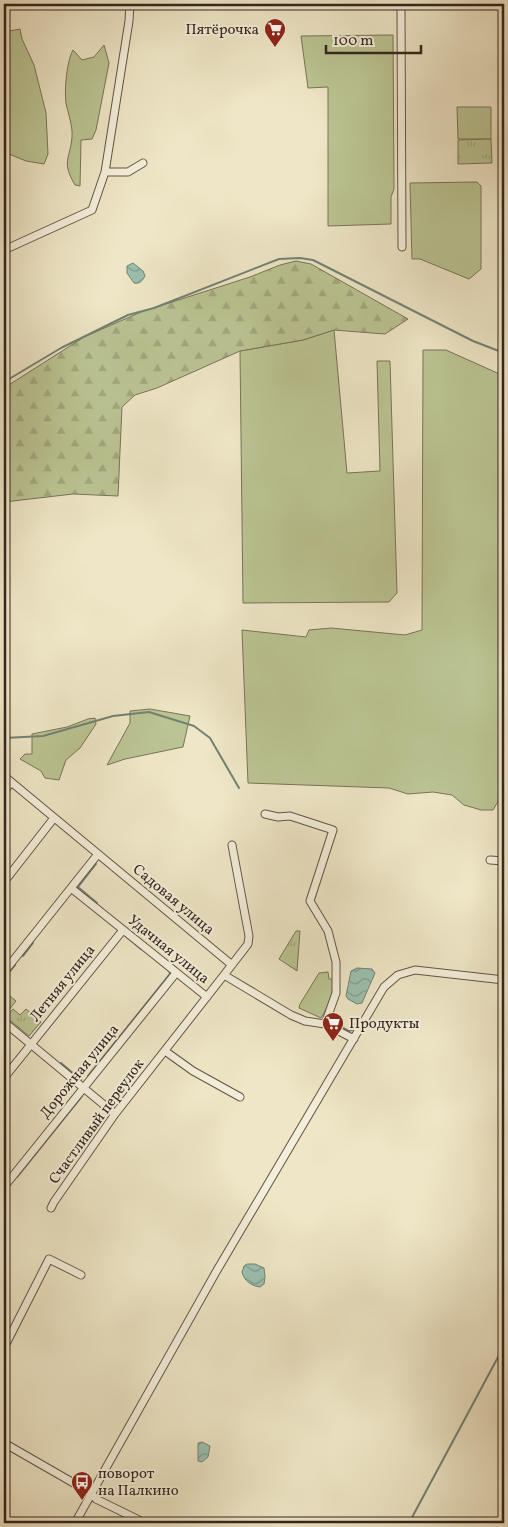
<svg xmlns="http://www.w3.org/2000/svg" width="508" height="1527" viewBox="0 0 508 1527" font-family="Vollkorn,serif">
<style>
.grass{fill:#bbc493;stroke:#787458}
.forest{fill:url(#forest-firs);stroke:#787458}
.park{fill:url(#park-tufts);stroke:#787458}
.water{fill:url(#water-waves);stroke:#728275}
.lines{fill:none;stroke-linecap:round;stroke-linejoin:round}
.stream{stroke:#728275;stroke-width:2}
.minor-casing{stroke:#625548;stroke-width:9}
.minor{stroke:#f4efda;stroke-width:7}
.labels{text-anchor:middle;stroke-width:4;stroke-linejoin:round;paint-order:stroke}
.poi-label{font-size:15px;fill:#34251e;stroke:#f4efda;text-anchor:start}
.street-label{font-size:15px;fill:#34251e;stroke:#f4efda}
</style>
<defs>
<pattern id="forest-firs" width="22" height="20" patternUnits="userSpaceOnUse" patternTransform="scale(1.25)"><rect width="22" height="20" fill="#bbc493"/><path d="M5 1l3.5 6h-7zM16 11l3.5 6h-7z" fill="#a1a87e"/></pattern>
<pattern id="park-tufts" width="24" height="20" patternUnits="userSpaceOnUse" patternTransform="scale(1.25)"><rect width="24" height="20" fill="#bbc493"/><path d="M3 7l-1-3M5 7V3M7 7l1-3M15 17l-1-3M17 17v-4M19 17l1-3" fill="none" stroke="#a1a87e"/></pattern>
<pattern id="water-waves" width="16" height="10" patternUnits="userSpaceOnUse" patternTransform="scale(1.25)"><rect width="16" height="10" fill="#9bc0af"/><path d="M0 5q4-4 8 0t8 0" fill="none" stroke="#7f9c8e"/></pattern>
</defs>
<rect width="100%" height="100%" fill="#eee6c6"/>
<filter id="stains"><feTurbulence type="fractalNoise" baseFrequency=".004" numOctaves="4"/><feColorMatrix values="0 0 0 0 .2 0 0 0 0 .09 0 0 0 0 .02 0 0 0 .5 -.17"/></filter>
<radialGradient id="worn" r=".72"><stop offset=".6" stop-color="#630" stop-opacity="0"/><stop offset="1" stop-color="#630" stop-opacity=".3"/></radialGradient>
<path class="grass" d="M20,29L22,39L34,65L46,113L48,154L44,164L26,161L4,152V32Z
M393,35L394,189L391,197V224L328,226V87L308,88L301,36Z
M104,45L109,63L96,130L92,139L81,140L80,186L75,185C61,161 70,160 72,137C73,127 68,113 66,103C64,90 67,60 73,50L82,60L94,57Z
M457,107H491V139H458Z
M477,182L481,186V269L469,279L420,259H412L410,183Z
M334,330L347,473L380,471L377,361H390L397,593L389,602L243,603L240,351L303,340Z
M423,350H446L504,376V761L500,769V798L493,810H481L464,805L452,795L433,792L408,794L389,788L248,783L242,630L306,637L309,630L331,628L405,635L422,630Z
M150,709L190,716L183,747L125,759L107,765L130,723V711Z
M95,718L96,724L80,748L66,760L59,780L45,778L41,771L20,759L25,754H32V734L67,727L88,719Z
M328,972L329,979H333C334,992 328,1007 321,1018L299,1008L300,1004L319,973Z
M4,991L16,1001L5,1015H4Z"/>
<path class="forest" d="M296,261L311,264L408,319L385,334L334,330L303,340L240,351L157,388L135,395L122,407L118,496L73,494L4,502V388L84,337L141,312L250,277L280,265Z"/>
<path class="park" d="M491,139L492,163L458,164V140Z
M296,931H300L297,971L279,959Z
M13,1009L20,1015L26,1009L41,1022L29,1036L6,1017Z"/>
<path class="water" d="M133,263L143,271L145,276C142,281 140,284 134,283L127,273V266Z
M357,968L372,969L375,973L362,1003L357,1004L348,999L346,996L351,971Z
M247,1264H255L264,1268L265,1277L264,1284L260,1287C252,1286 244,1281 242,1272L244,1266Z
M202,1442L210,1446L208,1457L202,1462L198,1461V1443Z"/>
<g class="lines">
<path class="stream" d="M4,382L61,348L128,315L154,308L279,259L300,258L313,260L473,341L504,353
M4,738L43,736L113,716L149,712L194,726L210,738L239,788
M96,864L78,887L97,903
M126,936L141,949
M23,956L33,943
M4,978L15,965
M333,1022L349,1031L352,1030L359,1018
M61,1063L81,1080
M88,1076L170,974L169,970
M17,1177L82,1096
M409,1523L504,1346"/>
<g class="minor-casing">
<path id="minor" d="M401,4L402,247
M105,172H128L143,163
M4,250L92,210L105,172L129,21L130,4
M4,776L232,965
M4,792L11,782
M265,814L278,817L290,816L333,830L310,901L328,931L336,962V993L325,1024
M490,860L504,861
M4,882L54,818
M71,888L207,997
M4,972L98,854
M224,975L248,944L249,936L232,845
M4,1022L115,1114
M165,1051L193,1071L240,1097
M4,1078L123,930
M4,1187L176,973
M51,1208L54,1202L115,1114L224,975L291,1015L305,1021L325,1024L354,1039
M4,1348L49,1259L81,1275
M4,1443L91,1493L96,1499L145,1523
M75,1523L216,1272L384,987L398,975L415,970L504,980"/>
</g>
<use href="#minor" class="minor"/>
</g>
<defs>
<g id="supermarket-pin" transform="scale(1.125)"><path d="M0 17L-7.5 6A9.5 9.5 0 1 1 7.5 6Z" fill="#8f2418" stroke="#f4efda"/><path d="M-6-5.5h2.5l.6 2H6L4.5 2H-2.5L-4.4-4H-6ZM-1.5 3.2a1.3 1.3 0 1 0 .1 0ZM3 3.2a1.3 1.3 0 1 0 .1 0Z" fill="#fff"/></g>
<g id="bus-pin" transform="scale(1.125)"><path d="M0 17L-7.5 6A9.5 9.5 0 1 1 7.5 6Z" fill="#8f2418" stroke="#f4efda"/><path d="M-5-6H5V4H4V6H2V4H-2V6H-4V4H-5ZM-3.5-4V0h7V-4ZM-3.5 1.2v1.5H-2V1.2ZM2 1.2v1.5H3.5V1.2Z" fill="#fff"/></g>
</defs>
<g fill-rule="evenodd">
<use href="#supermarket-pin" x="275" y="29"/>
<use href="#supermarket-pin" x="333" y="1023"/>
<use href="#bus-pin" x="82" y="1482"/>
</g>
<g class="labels">
<g class="poi-label">
<text x="259" y="34" text-anchor="end">Пятёрочка</text>
<text x="349" y="1028">Продукты</text>
<text x="98" y="1478">поворот<tspan x="98" dy="17">на Палкино</tspan></text>
</g>
<g class="street-label">
<text transform="translate(174 899) rotate(40)" y="5">Садовая улица</text>
<text transform="translate(169 949) rotate(39)" y="5">Удачная улица</text>
<text transform="translate(62 983) rotate(-51)" y="5">Летняя улица</text>
<text transform="translate(79 1071) rotate(-51)" y="5">Дорожная улица</text>
<text transform="translate(96 1121) rotate(-54)" y="5">Счастливый переулок</text>
</g>
</g>
<rect width="508" height="1527" fill="none" stroke="#eee6c6" stroke-width="20"/>
<rect x="5" y="5" width="498" height="1517" fill="none" stroke="#34251e" stroke-width="2.5"/>
<rect x="10" y="10" width="488" height="1507" fill="none" stroke="#34251e"/>
<path d="M326 45v8h95v-8" fill="none" stroke="#34251e" stroke-width="2.5"/>
<text x="333" y="45" font-size="15" fill="#34251e" stroke="#f4efda" stroke-width="4" paint-order="stroke">100 m</text>
<rect width="100%" height="100%" filter="url(#stains)"/>
<rect width="100%" height="100%" fill="url(#worn)"/>
</svg>
